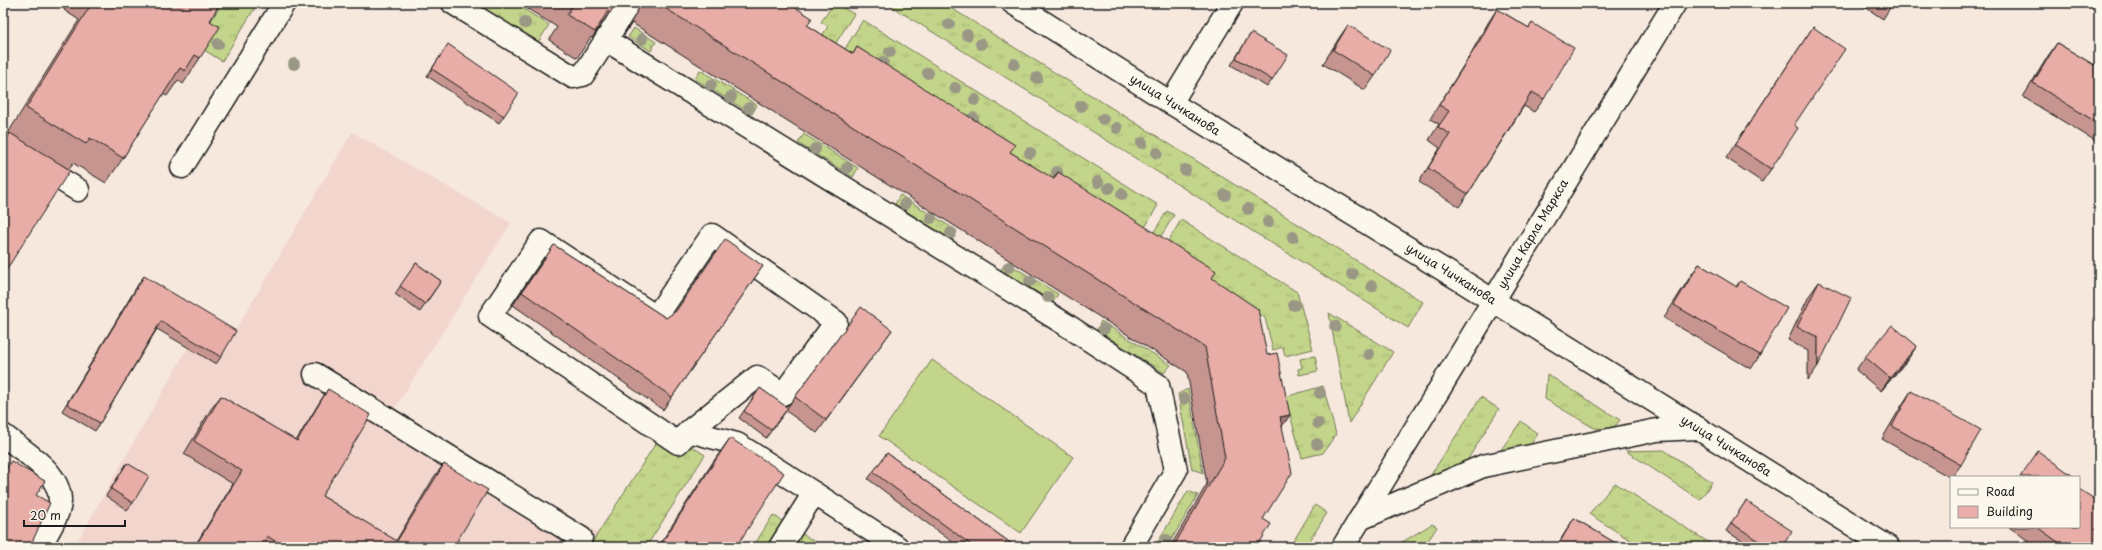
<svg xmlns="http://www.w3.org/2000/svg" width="2102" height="550" viewBox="0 0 2102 550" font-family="'Playpen Sans',sans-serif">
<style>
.built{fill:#f2d6cd}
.grass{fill:url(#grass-tufts);stroke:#707853}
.pitch{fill:#c3d58a;stroke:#707853}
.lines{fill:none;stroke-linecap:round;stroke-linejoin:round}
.minor-casing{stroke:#1c1c1c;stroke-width:25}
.major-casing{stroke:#1c1c1c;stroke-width:25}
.minor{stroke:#fbf7ec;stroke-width:22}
.major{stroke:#fbf7ec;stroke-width:22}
.tree{fill:#9a9785}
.wall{fill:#c7958f;stroke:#1c1c1c}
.shaded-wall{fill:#a27974;stroke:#1c1c1c}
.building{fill:#e7ada6;stroke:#1c1c1c}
.labels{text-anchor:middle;stroke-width:3;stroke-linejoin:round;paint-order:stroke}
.street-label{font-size:12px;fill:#1c1c1c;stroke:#fbf7ec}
</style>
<defs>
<pattern id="grass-tufts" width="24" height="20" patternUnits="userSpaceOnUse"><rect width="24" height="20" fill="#c3d58a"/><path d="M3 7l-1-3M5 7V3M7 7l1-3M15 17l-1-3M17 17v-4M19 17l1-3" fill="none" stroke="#a7b676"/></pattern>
</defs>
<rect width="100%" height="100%" fill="#f7e8de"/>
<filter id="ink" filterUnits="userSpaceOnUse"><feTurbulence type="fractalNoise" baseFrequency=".025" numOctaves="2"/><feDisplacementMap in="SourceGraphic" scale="8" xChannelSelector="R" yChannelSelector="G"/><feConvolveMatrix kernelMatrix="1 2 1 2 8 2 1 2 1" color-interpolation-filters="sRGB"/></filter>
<g filter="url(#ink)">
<path class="built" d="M352,132L511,223L394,410L598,533L599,535L591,547H74L188,347L231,338Z"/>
<path class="grass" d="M222,3H258L222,61L196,45Z
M471,3H514L549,25L537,44Z
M834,3L854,14L832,49L819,41L828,26L821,22Z
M886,3H943L1423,302L1408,328Z
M863,20L1158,205L1137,241L841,55Z
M634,28L656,42L651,51L628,37Z
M700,70L757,105L752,114L695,79Z
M804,134L858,168L853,177L798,143Z
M900,195L957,231L952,240L895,204Z
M1167,211L1174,215L1152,251L1145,246Z
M1181,220L1297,292L1313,349L1285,356L1283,347L1273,350L1265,318L1160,255Z
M1006,262L1058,294L1053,302L1001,270Z
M1329,313L1393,352L1349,423Z
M1101,321L1171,365L1164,373L1097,330Z
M1315,356L1318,371L1299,375L1298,369L1302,368L1300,359Z
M1547,374L1620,420L1613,429L1594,428L1545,399Z
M1323,386L1336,434L1323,453L1302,458L1285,397Z
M1188,389L1203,473L1192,469L1178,394Z
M1481,397L1499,409L1458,475L1425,484Z
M1521,421L1538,434L1532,442L1536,449L1494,460Z
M665,429L705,455L646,547H589Z
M1664,450L1712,482L1700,500L1626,451Z
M1615,483L1716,547H1641L1589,514Z
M1188,491L1198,495L1167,547H1155Z
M1315,505L1327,513L1306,547H1290Z
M773,515L823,547H753Z
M1432,524L1437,527L1424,547H1394Z"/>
<path class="pitch" d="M932,360L1073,457L1021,533L879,436Z"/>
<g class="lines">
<g class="minor-casing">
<path id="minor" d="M453,3L573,77L583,75L606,40
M629,3L606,40L1065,324L1158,385L1176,470L1131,547
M1171,103L1232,3
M3,144L78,190
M182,167L284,3
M712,235L836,322L783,394L757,377L689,431L678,443L490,316L541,241L656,317Z
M315,374L581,538L575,547
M689,431L737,444L814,493
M3,435C23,451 61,472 60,502C59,516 46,534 40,547
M1360,519L1483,466L1657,430L1698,428
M780,547L814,493L897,547"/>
</g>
<g class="major-casing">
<path id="major" d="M1013,3L1171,103L1457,278L1888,547
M1343,547L1675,3"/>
</g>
<use href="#minor" class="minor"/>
<use href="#major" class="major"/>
</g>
<g class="tree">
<circle cx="525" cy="23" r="6"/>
<circle cx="949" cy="24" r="6"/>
<circle cx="967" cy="35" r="6"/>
<circle cx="642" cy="39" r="6"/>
<circle cx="218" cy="44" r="6"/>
<circle cx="981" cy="44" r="6"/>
<circle cx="890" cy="52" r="6"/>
<circle cx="883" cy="62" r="6"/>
<circle cx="294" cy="64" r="6"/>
<circle cx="1014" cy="64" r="6"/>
<circle cx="928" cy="73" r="6"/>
<circle cx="1037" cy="78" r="6"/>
<circle cx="711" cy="85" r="6"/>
<circle cx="955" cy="88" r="6"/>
<circle cx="731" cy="97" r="6"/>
<circle cx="975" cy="100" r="6"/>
<circle cx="1081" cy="106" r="6"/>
<circle cx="749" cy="108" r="6"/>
<circle cx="973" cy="118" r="6"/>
<circle cx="1103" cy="119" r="6"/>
<circle cx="1117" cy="128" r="6"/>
<circle cx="1142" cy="143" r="6"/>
<circle cx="815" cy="149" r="6"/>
<circle cx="1030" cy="153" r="6"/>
<circle cx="1157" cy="153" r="6"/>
<circle cx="847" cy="168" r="6"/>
<circle cx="1185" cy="170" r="6"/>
<circle cx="1057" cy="172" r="6"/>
<circle cx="1098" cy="182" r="6"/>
<circle cx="1109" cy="188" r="6"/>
<circle cx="1122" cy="194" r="6"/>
<circle cx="1225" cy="195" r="6"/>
<circle cx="905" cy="204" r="6"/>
<circle cx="1248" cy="209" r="6"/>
<circle cx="931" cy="218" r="6"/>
<circle cx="1268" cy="222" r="6"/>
<circle cx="951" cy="233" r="6"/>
<circle cx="1293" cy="237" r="6"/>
<circle cx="1009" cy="267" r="6"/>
<circle cx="1352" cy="274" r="6"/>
<circle cx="1030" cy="281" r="6"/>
<circle cx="1372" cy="286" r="6"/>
<circle cx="1048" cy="297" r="6"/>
<circle cx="1294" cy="305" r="6"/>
<circle cx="1335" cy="326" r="6"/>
<circle cx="1104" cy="329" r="6"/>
<circle cx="1369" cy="354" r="6"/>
<circle cx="1320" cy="393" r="6"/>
<circle cx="1184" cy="399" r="6"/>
<circle cx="1318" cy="423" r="6"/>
<circle cx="1317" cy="444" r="6"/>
<circle cx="1166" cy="540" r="6"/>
</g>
<path class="wall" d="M68,3H220L210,21L200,58L183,84L178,80L167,96L163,94L123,158L106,183L73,163L69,169L5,140L10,134L8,133L79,20L64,10Z
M518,3H616L592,38L591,37L577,58L549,40L557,27Z
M641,3H788L807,25L853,54L857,47L1010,152L1053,179L1058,172L1212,278L1282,427L1263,519L1257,547H1170L1207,484L1187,372L632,23L624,35L641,4Z
M1859,3H1893L1883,19Z
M2084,3H2099V12Z
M1497,9L1529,28L1532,23L1544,99L1534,112L1524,106L1468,194L1459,207L1419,182L1440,148L1429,140L1439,124L1430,119L1470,55L1488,23Z
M1348,25L1375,76L1365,90L1323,64L1339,38Z
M1813,27L1794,125L1771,169L1762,182L1726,158Z
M1251,33L1272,80L1267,87L1231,65Z
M2057,43L2099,68V143L2023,97L2048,56Z
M443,52L504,116L499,123L427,76Z
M2099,145V151L2097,149Z
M554,245L666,318L763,266L663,410L513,305Z
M416,263L441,281L420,312L395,294Z
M1699,264L1736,287L1740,281L1760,355L1751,369L1664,318L1690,277Z
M144,276L221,357L216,364L157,329L100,423L95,431L62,411L139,283Z
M1819,282L1818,366L1808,380V351L1788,340L1809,296Z
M892,330L817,433L786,411L766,438L739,418L760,388L787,408L795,397Z
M1865,357L1908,359L1881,391L1856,370Z
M328,389L322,496L396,541L434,477L444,464L457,541L467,547H194L233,484L184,454L211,409L221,396L296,441L319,403Z
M1911,391L1961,465L1952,477H1951V478L1882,439L1902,405Z
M730,438L736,547H658L713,462Z
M887,453L1016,547H959L868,479Z
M127,463L133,503L127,510L106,496Z
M1746,501L1782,547H1752L1726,531Z
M1574,518L1622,547H1556Z
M2009,527H2079L2093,547H2037Z"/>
<path class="shaded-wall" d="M1917,346L1908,359L1881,391L1890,378Z
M1290,415L1273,440L1280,417Z"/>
<path class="building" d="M92,3H220L210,21L220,27L200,58L195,55L185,71L180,68L123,158L90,138L86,144L26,108Z
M574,3H616L610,13L608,11L595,32L567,15Z
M657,3H788L812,18L807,25L853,54L857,47L1015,145L1010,152L1054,179L1058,172L1216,271L1212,278L1258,309L1267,355L1277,353L1290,415L1280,417L1292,473L1263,519L1271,524L1257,547H1173L1225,458L1205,347Z
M1497,9L1529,28L1532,23L1574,48L1544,99L1532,92L1468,194L1428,168L1450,134L1438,127L1449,111L1439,105L1479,42Z
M1348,25L1390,50L1375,76L1333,50Z
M1813,27L1845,49L1794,125L1798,128L1771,169L1735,145Z
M1251,33L1288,55L1272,80L1236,58Z
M2057,43L2099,68V124L2033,83Z
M448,44L519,93L504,116L432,69Z
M10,133L70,170L3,275V139L6,140Z
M725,239L763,266L672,397L522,292L554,245L666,318L676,311Z
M416,263L441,281L425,304L400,286Z
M1699,264L1737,287L1740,281L1787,308L1760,355L1674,305Z
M144,276L236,331L221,357L161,321L100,423L67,404Z
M1819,282L1851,298L1818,366V337L1797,327Z
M861,307L892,330L826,420L795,397Z
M1892,325L1917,346L1890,378L1865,357Z
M760,388L788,408L771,430L744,411Z
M328,389L371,415L322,496L397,541L444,464L488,490L457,541L467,547H285L267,536L260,547H199L196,545L242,471L194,441L221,396L297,441Z
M1911,391L1981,430L1961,465L1892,426Z
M730,438L784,473L736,547H659Z
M2038,451L2073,476L2072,477H2020Z
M887,453L1016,547H974L873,472Z
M11,461L45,481L36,495L50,503L33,540L28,547H3V474Z
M127,463L149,476L133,503L111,489Z
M2079,489L2099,502V538L2093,547H2065L2037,527H2079Z
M1746,501L1792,531L1782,547H1769L1731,523Z
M1574,518L1622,547H1557Z"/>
</g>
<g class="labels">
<g class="street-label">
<text transform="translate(1175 105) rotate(32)" y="4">улица Чичканова</text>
<text transform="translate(1533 234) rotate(-59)" y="4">улица Карла Маркса</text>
<text transform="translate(1451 274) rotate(32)" y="4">улица Чичканова</text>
<text transform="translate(1726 446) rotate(32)" y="4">улица Чичканова</text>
</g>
</g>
<rect width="2102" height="550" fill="none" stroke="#fbf7ec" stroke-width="16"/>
<rect x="8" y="8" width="2086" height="534" fill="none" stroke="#1c1c1c" stroke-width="1.5" filter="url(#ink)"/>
<rect x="1950" y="476" width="130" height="52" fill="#fbf7ec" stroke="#a29f99"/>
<rect x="1958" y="489" width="20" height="6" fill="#fbf7ec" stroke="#a29f99"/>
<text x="1986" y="496" font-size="12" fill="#1c1c1c">Road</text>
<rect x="1958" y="506" width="20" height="12" fill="#e7ada6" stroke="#a29f99"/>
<text x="1986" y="516" font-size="12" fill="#1c1c1c">Building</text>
<path d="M24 520v6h101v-6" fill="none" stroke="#1c1c1c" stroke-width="2"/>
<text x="30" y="520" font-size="12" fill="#1c1c1c" stroke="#fbf7ec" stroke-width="3" paint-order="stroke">20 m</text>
</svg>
